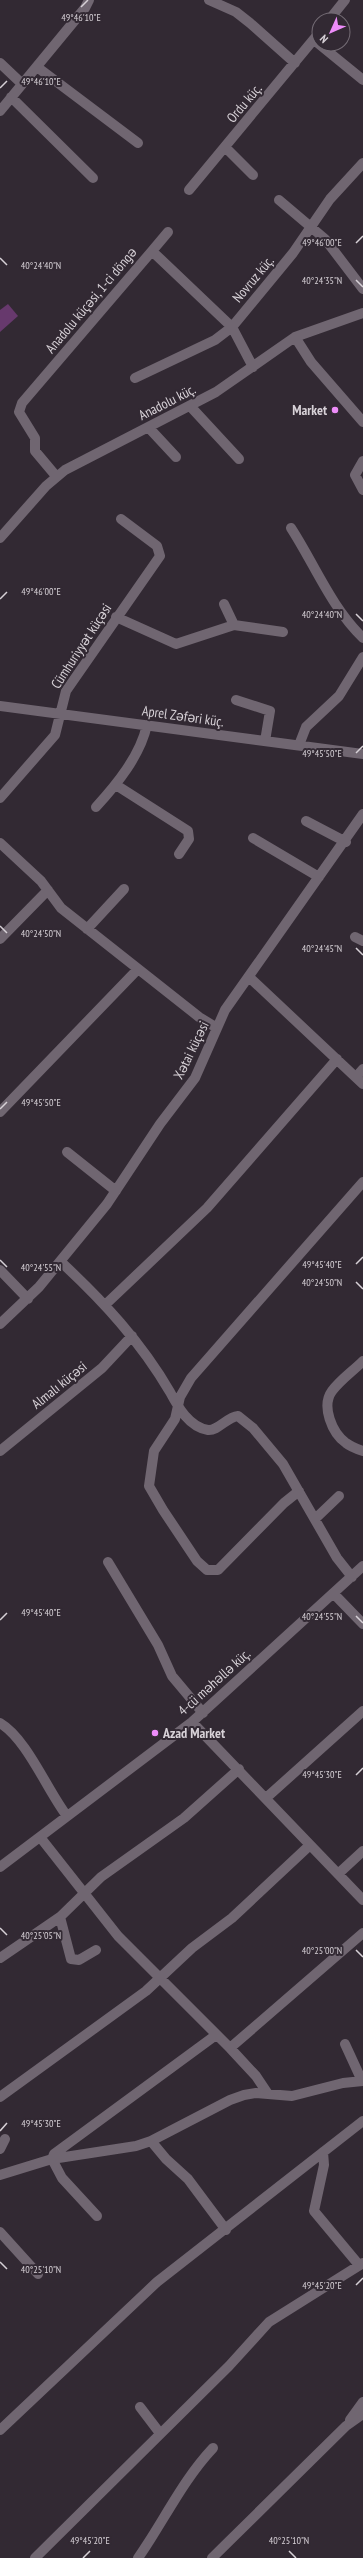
<svg xmlns="http://www.w3.org/2000/svg" width="363" height="2558" viewBox="0 0 363 2558" font-family="'PT Sans Narrow',sans-serif">
<style>
.green{fill:#67396d}
.lines{fill:none;stroke-linecap:round;stroke-linejoin:round}
.minor{stroke:#706671;stroke-width:10}
.ticks{fill:none;stroke:#d7d1d7;stroke-width:1.5}
.poi-dot{fill:#ed8cf9;stroke:#322933;stroke-width:1.5}
.labels{text-anchor:middle;stroke-width:4;stroke-linejoin:round;paint-order:stroke}
.street-label{font-size:14px;fill:#d7d1d7;stroke:#322933}
.poi-label{font-size:14px;font-weight:bold;fill:#d7d1d7;stroke:#322933;text-anchor:end}
.ticks-label{font-size:10px;text-anchor:middle;fill:#d7d1d7;stroke:#322933;stroke-width:4;stroke-linejoin:round;paint-order:stroke}
</style>
<rect width="100%" height="100%" fill="#322933"/>
<path class="green" d="M8,304L18,316L0,332V310Z"/>
<g class="lines">
<path class="minor" d="M209,0L236,12L250,23L295,63
M329,20L345,0
M314,40L363,80
M0,63L19,81
M37,67L138,143
M11,97L93,178
M0,111L85,8L89,0
M225,147L253,175
M189,190L319,33
M279,200L325,239L363,289
M152,251L168,232
M295,337L311,362L363,422
M135,378L215,340L232,327L293,253L330,199L363,163
M190,406L239,459
M149,428L176,457
M363,461L355,475L363,490
M56,476L35,451V438L19,412L22,403L152,251L232,327L253,367
M291,528C315,565 331,607 363,638
M0,538L46,486L65,470L216,392L295,337L363,313
M224,604L234,625
M116,617L176,644L234,625L283,632
M236,700L270,711L265,741
M0,706L363,754
M299,745L306,727L339,696L363,657
M116,785L188,831L189,839L179,854
M0,798L55,735L66,691L160,556L157,546L121,519
M96,807C117,784 140,756 147,725
M306,821L346,842
M253,838L319,877
M0,843L41,881L61,908L199,1017L217,1028
M87,929L124,889
M355,937L363,941
M0,939L48,890
M249,977L363,1084
M356,1077L363,1069
M0,1112L138,969
M67,1152L116,1191
M61,1262C103,1301 141,1342 170,1392C178,1407 189,1427 208,1430C218,1431 227,1417 238,1416L253,1428L283,1464L337,1558L352,1577
M0,1270L28,1299
M105,1305L207,1208L337,1059
M0,1324L39,1287L107,1204L160,1124L195,1078L225,1010L363,814
M363,1361C353,1371 340,1380 332,1391C321,1406 332,1433 346,1443C351,1447 357,1449 363,1451
M0,1451L102,1368L132,1336
M299,1491L284,1503L218,1570H207L197,1561L163,1510L149,1486L154,1451L175,1419L180,1397L191,1378L363,1182
M316,1518L339,1496
M108,1562L158,1645L172,1676L203,1713
M334,1594L363,1624
M192,1722L363,1900
M0,1723C27,1739 47,1790 67,1816
M266,1798L363,1711
M40,1837L118,1936L230,2048L256,2076L268,2094
M0,1867L192,1722L363,1566
M338,1874L363,1851
M60,1917L71,1959L79,1960L96,1950
M0,1958L60,1917L101,1877L184,1818L239,1769
M345,2044L362,2081
M230,2048L363,1933
M0,2097L146,1991L192,1948L232,1918L310,1845
M151,2141L166,2159L188,2179L226,2230
M0,2149L5,2139
M323,2152L324,2165L314,2211L359,2265
M0,2175L52,2159L136,2146L151,2141L230,2100L244,2095L256,2093L292,2096L343,2083L363,2081
M97,2216L62,2178L52,2159L54,2154L216,2035
M0,2232L38,2274
M140,2407L159,2432
M350,2420L363,2402
M0,2430L157,2282L363,2121
M35,2558L229,2366L269,2322L363,2263
M138,2558C164,2521 182,2481 213,2448
M212,2558L346,2426L363,2414"/>
</g>
<path class="ticks" d="M81,7L88,0M0,88L7,81M356,243L363,236M0,258L7,265M356,280L363,287M0,599L7,592M356,614L363,621M356,753L363,746M0,926L7,933M356,948L363,955M0,1109L7,1102M0,1260L7,1267M356,1264L363,1257M356,1282L363,1289M356,1616L363,1623M0,1620L7,1613M356,1775L363,1768M0,1928L7,1935M356,1950L363,1957M0,2131L7,2123M0,2262L7,2269M356,2285L363,2278M289,2551L296,2558M83,2558L90,2551"/>
<g class="poi-dot">
<circle cx="335" cy="410" r="4"/>
<circle cx="155" cy="1733" r="4"/>
</g>
<g class="labels">
<g class="street-label">
<text transform="translate(244 103) rotate(-50)" y="5">Ordu küç.</text>
<text transform="translate(253 279) rotate(-50)" y="5">Novruz küç.</text>
<text transform="translate(91 300) rotate(-50)" y="5">Anadolu küçəsi, 1-ci döngə</text>
<text transform="translate(167 402) rotate(-27)" y="5">Anadolu küç.</text>
<text transform="translate(81 646) rotate(-57)" y="5">Cümhuriyyət küçəsi</text>
<text transform="translate(183 716) rotate(8)" y="5">Aprel Zəfəri küç.</text>
<text transform="translate(191 1050) rotate(-64)" y="5">Xətai küçəsi</text>
<text transform="translate(59 1385) rotate(-39)" y="5">Almalı küçəsi</text>
<text transform="translate(214 1682) rotate(-42)" y="5">4-cü məhəllə küç.</text>
</g>
<g class="poi-label">
<text x="327" y="415">Market</text>
<text x="163" y="1738" text-anchor="start">Azad Market</text>
</g>
</g>
<g class="ticks-label">
<text x="81" y="21">49°46'10"E</text>
<text x="41" y="85">49°46'10"E</text>
<text x="322" y="246">49°46'00"E</text>
<text x="41" y="269">40°24'40"N</text>
<text x="322" y="284">40°24'35"N</text>
<text x="41" y="595">49°46'00"E</text>
<text x="322" y="618">40°24'40"N</text>
<text x="322" y="757">49°45'50"E</text>
<text x="41" y="937">40°24'50"N</text>
<text x="322" y="952">40°24'45"N</text>
<text x="41" y="1106">49°45'50"E</text>
<text x="322" y="1268">49°45'40"E</text>
<text x="41" y="1271">40°24'55"N</text>
<text x="322" y="1286">40°24'50"N</text>
<text x="41" y="1616">49°45'40"E</text>
<text x="322" y="1620">40°24'55"N</text>
<text x="322" y="1778">49°45'30"E</text>
<text x="41" y="1939">40°25'05"N</text>
<text x="322" y="1954">40°25'00"N</text>
<text x="41" y="2127">49°45'30"E</text>
<text x="41" y="2273">40°25'10"N</text>
<text x="322" y="2289">49°45'20"E</text>
<text x="90" y="2544">49°45'20"E</text>
<text x="289" y="2544">40°25'10"N</text>
</g>
<g transform="translate(331 32) rotate(225)"><circle r="19" fill="#322933" stroke="#746c75"/>
<path d="M0-3L7 15L0 10L-7 15Z" fill="#ed8cf9"/>
<text y="-6" font-size="11" font-weight="bold" text-anchor="middle" fill="#d7d1d7">N</text>
</g>
</svg>
